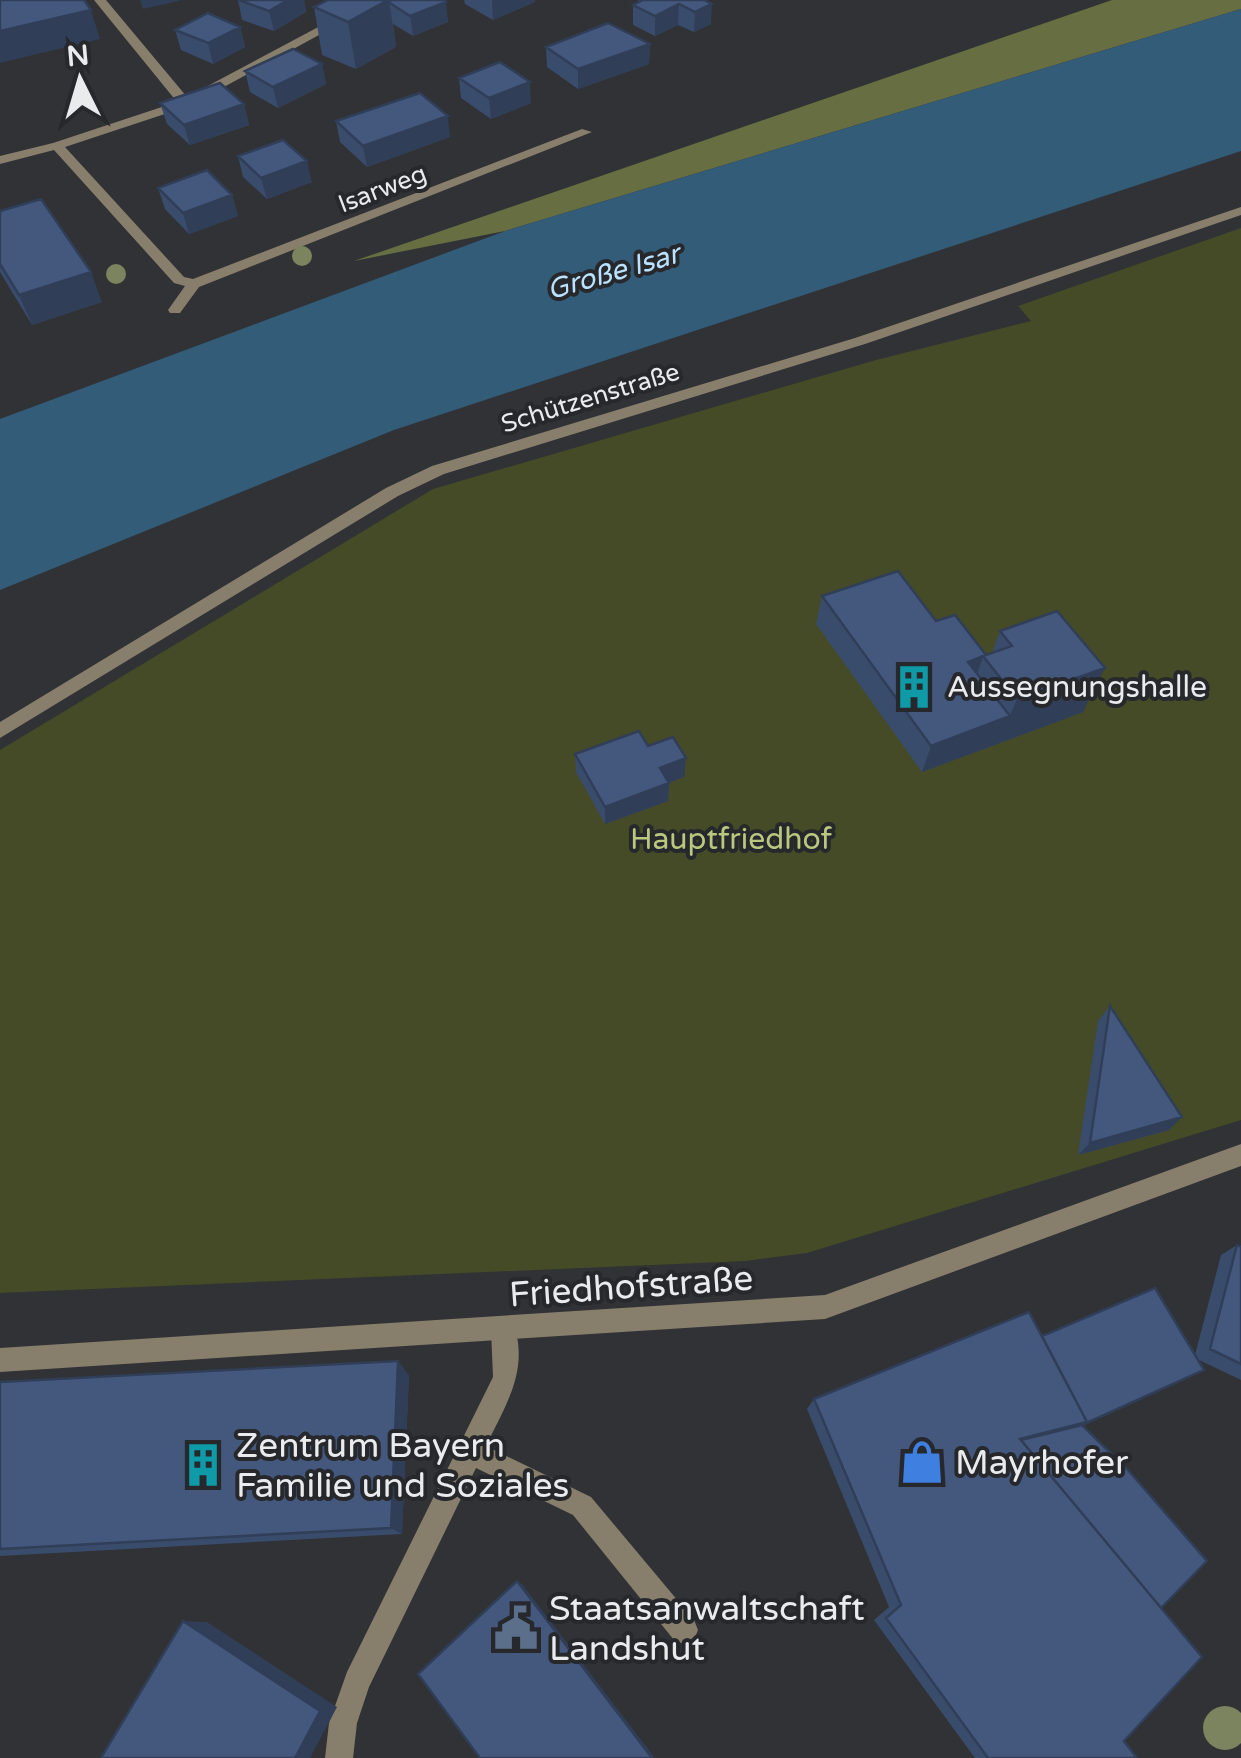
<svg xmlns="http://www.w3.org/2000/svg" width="1241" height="1758" viewBox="0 0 1241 1758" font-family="'Varela Round',sans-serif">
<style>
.green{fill:#454b27}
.forest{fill:#676f42}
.water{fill:#335c79}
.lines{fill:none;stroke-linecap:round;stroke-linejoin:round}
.service{fill:#887e6c;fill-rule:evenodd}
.minor{fill:#887e6c;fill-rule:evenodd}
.tree{fill:#7b845e}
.wall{fill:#3a4c6c}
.shaded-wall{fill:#303e58}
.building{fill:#44587e;stroke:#303e58;stroke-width:2.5}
.labels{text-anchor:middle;stroke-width:8;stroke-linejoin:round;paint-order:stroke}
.far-street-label{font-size:25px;fill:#eaebed;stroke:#26282b}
.far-water-label{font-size:28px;font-style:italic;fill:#bae1fe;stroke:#26282b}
.poi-label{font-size:30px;fill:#eaebed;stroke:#26282b;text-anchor:start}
.park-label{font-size:30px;fill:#b9c77f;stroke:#26282b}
.near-street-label{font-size:35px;fill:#eaebed;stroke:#26282b}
.near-poi-label{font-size:35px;fill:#eaebed;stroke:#26282b;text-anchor:start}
</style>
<rect width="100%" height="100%" fill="#303235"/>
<path class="green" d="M1241,228V1120L807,1253L745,1261L0,1293V750L433,489L876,360L1031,321L1018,306Z"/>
<path class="forest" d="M1112,0H1241V9L505,231L354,261Z"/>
<path class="water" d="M1241,9V151L394,430L0,590V419L505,231Z"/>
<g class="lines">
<path class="service" d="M503,1317L512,1320C531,1368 506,1404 486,1446L591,1497L694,1620L698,1630L694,1640L684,1644L674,1640L573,1515L476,1468L369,1687L357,1723L353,1758H325L329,1723L347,1672L493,1377L491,1329L494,1320Z"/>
<path class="minor" d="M94,0H106L187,97L369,0H383L189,106L65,147L184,277L193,279L582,129L592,132L199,287L180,313H170L168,310L185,286L174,283L54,150L0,164V156L53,143L177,102Z
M1241,207V215L865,344L444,474L398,496L0,738V722L386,488L432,466L855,338Z
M1241,1144V1166L825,1319L0,1372V1348L825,1295Z"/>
</g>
<g class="tree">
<circle cx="302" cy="256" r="10"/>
<circle cx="116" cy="274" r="10"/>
<circle cx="1225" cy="1728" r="22"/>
</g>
<path class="wall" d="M238,0H304L306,12L274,31L242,20Z
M444,0L448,22L413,36L393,24L396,47L356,69L322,55L314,7Z
M464,0H535V2L493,20L465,4Z
M638,0H706L711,24L694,32L678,25L655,36L633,25V5L638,2Z
M240,27L245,47L213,64L181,50L175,30Z
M650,44L649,64L578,89L547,67L546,47Z
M322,64L326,84L278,108L250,92L245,71Z
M459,78L531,103L491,119L461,98Z
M160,103L244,104L249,125L190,145L167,124Z
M336,121L450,137L367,167L340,142Z
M238,156L312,182L267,199L243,177Z
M158,188L232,195L238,216L189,234L165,209Z
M0,211L102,302L32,325L0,272Z
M822,596L936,621L986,655L992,653L1000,631L1083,712L922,772L816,624Z
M648,746L684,777L669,783L668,801L605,824L576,772L575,754Z
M1110,1006L1169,1130L1078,1155L1098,1021Z
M1237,1245L1241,1247V1380L1197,1359L1082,1425L1161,1608L1124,1741L1137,1758H975L874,1620L889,1607L807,1409L814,1399L1042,1336L1195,1355L1221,1255Z
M409,1375L402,1534L0,1556V1382Z"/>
<path class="shaded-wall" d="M140,0H179V1L143,9Z
M288,0H304L306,12L274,31L269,11Z
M389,0L396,47L356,69L348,22Z
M492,0H535V2L493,20Z
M693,0H706V7L712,4L711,24L694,32L695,12Z
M446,2L448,22L413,36L410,16Z
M679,4L678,25L655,36V16Z
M91,10L100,39L0,63V31Z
M240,27L245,47L213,64L208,43Z
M650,44L649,64L578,89V69Z
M322,64L326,84L278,108L273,87Z
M530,82L531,103L491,119L489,98Z
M244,104L249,125L190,145L184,125Z
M448,116L450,137L367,167L363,146Z
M307,161L312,182L267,199L261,178Z
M232,195L238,216L189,234L183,213Z
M91,272L102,302L32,325L19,295Z
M983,657L973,685L968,662Z
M1105,668L1083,712L922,772L931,746L1010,716L1017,699Z
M686,758L684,777L659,786L660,768Z
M669,783L668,801L605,824V807Z
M1182,1117L1169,1130L1078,1155L1090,1143Z
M398,1361L409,1375L402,1534L391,1528Z
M517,1581L522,1584L655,1758H652Z
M183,1621L207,1622L337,1707L310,1758H295Z"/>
<path class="building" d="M0,0H84L91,10L0,31Z
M239,0H288L269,11Z
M328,0H388L348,22L314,7Z
M389,0H444L446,2L410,16L390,3Z
M643,0H704L712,4L695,12L679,4L655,16L633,5Z
M208,13L240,27L208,43L175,30Z
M608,23L650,44L578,69L546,47Z
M293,49L322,64L273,87L245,71Z
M500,62L530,82L489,98L459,78Z
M220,83L244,104L184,125L160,103Z
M420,93L448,116L363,146L336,121Z
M283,140L307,161L261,178L238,156Z
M207,170L232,195L183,213L158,188Z
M41,199L91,272L19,295L0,264V211Z
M898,571L936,621L955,615L986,655L968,662L1010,716L931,746L822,596Z
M1057,611L1105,668L1017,699L983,656L1012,646L1000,631Z
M639,731L648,746L673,737L686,758L660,768L669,783L605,807L575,754Z
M1110,1006L1182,1117L1090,1143Z
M1237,1245L1241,1247V1364L1210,1349Z
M1155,1288L1204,1370L1082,1425L1087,1422L1042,1336Z
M1029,1312L1087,1422L1020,1439L1202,1657L1124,1741L1137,1758H988L886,1618L901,1605L814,1399Z
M398,1361L391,1528L0,1549V1382Z
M1082,1425L1128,1470L1207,1561L1161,1608L1021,1440Z
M517,1581L652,1758H480L418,1674Z
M183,1621L320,1711L295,1758H101Z"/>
<defs>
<g id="building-bare" transform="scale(3.45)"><path d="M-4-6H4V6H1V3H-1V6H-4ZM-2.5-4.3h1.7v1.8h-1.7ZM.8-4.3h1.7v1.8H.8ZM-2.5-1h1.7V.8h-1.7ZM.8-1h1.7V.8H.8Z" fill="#0f9aa8" stroke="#26282b" stroke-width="2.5" paint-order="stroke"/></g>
<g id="shop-bare" transform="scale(3.45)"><path d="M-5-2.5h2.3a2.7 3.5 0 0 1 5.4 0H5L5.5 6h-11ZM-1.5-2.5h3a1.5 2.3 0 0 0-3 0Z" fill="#3f7fe0" stroke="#26282b" stroke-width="2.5" paint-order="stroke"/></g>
<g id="civic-bare" transform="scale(3.45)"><path d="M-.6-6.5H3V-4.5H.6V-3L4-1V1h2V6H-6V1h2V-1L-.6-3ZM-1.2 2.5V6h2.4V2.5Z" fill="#5c6f8a" stroke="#26282b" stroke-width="2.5" paint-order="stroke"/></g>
</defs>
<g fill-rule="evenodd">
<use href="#building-bare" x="914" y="687"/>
<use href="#shop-bare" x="922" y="1462"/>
<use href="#building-bare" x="203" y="1465"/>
<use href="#civic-bare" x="516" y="1628"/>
</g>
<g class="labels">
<g class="far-street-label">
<text transform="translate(382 188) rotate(-21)" y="9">Isarweg</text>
<text transform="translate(590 397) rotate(-17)" y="9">Schützenstraße</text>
</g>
<g class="far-water-label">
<text transform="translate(613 271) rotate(-16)" y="10">Große Isar</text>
</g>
<g class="poi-label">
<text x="947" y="697">Aussegnungshalle</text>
</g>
<g class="park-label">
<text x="731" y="849">Hauptfriedhof</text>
</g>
<g class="near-street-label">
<text transform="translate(631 1286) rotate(-4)" y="12">Friedhofstraße</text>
</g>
<g class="near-poi-label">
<text x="236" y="1457">Zentrum Bayern<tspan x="236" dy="40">Familie und Soziales</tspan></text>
<text x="955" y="1474">Mayrhofer</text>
<text x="549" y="1620">Staatsanwaltschaft<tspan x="549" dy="40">Landshut</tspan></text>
</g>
</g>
<g transform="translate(80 80) rotate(355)" stroke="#26282b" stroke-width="8" paint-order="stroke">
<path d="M0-8L18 38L0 25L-18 38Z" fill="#eaebed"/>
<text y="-15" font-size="28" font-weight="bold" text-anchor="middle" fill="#eaebed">N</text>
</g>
</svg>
